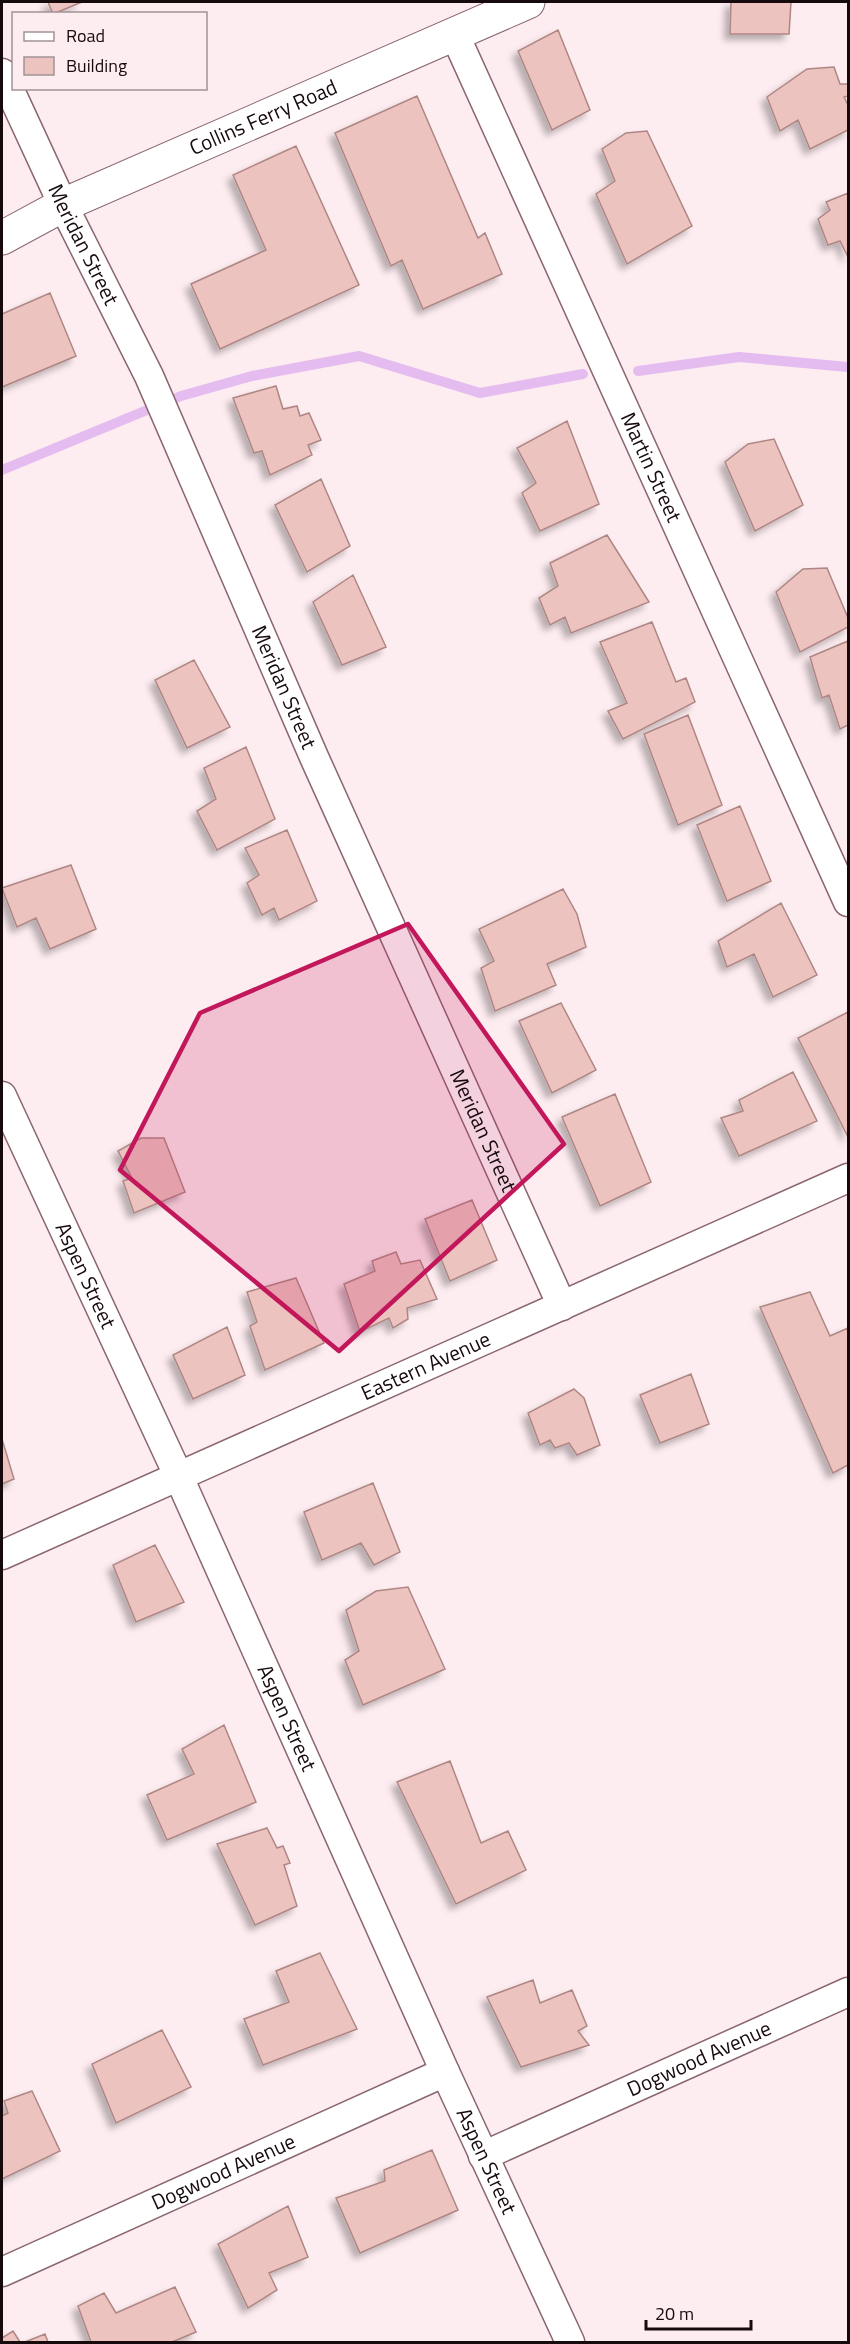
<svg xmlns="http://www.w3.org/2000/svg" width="850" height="2344" viewBox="0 0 850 2344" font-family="'Titillium Web',sans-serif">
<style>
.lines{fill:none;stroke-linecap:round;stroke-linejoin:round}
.stream{stroke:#e5bcf0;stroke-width:10}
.building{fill:#edc3c0;stroke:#ae8784;stroke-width:1.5;filter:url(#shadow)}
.minor-casing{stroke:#8a666f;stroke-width:31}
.tertiary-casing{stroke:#8a666f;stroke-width:35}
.minor{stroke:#fff;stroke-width:28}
.tertiary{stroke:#fff;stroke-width:33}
.marked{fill:#c2185b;fill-opacity:0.2;stroke:#c2185b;stroke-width:4.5;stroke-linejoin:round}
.labels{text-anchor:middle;stroke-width:5;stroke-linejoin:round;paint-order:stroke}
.street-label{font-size:21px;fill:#170a0d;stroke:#fdecf0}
</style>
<defs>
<filter id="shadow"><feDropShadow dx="-5.5" dy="5.5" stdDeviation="3" flood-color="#0004"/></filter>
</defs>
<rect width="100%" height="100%" fill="#fdecf0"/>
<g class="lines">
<path class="stream" d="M638,371L739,357L848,367
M2,470L181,396L252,376L359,356L480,393L583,374"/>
</g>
<path class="building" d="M48,2H82L53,14Z
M731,2H791L789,34H730Z
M558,30L590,110L552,130L518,51Z
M834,67L840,84H848V96L844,97L848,105V130L810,149L798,120L780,131L767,97L807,69Z
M417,96L478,238L485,233L502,274L423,309L402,260L391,266L335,133Z
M647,131L692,226L627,264L596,194L615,181L602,149L626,133Z
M296,146L359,285L220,349L191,284L266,250L233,175Z
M848,193V257L840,241L828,245L818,219L830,210L826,202Z
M50,293L76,356L2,387V314Z
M276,386L283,409L297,406L300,416L309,413L321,440L308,445L312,455L270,475L262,451L254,453L233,398Z
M567,421L599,504L540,531L522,493L536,483L517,448Z
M774,439L803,505L755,531L725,462L748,444Z
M321,479L350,546L307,572L275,505Z
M607,535L649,602L571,633L565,617L550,625L539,598L558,586L550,563Z
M827,568L848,618V627L800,652L776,592L803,569Z
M353,575L386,647L342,665L313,602Z
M652,622L676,682L686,678L695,702L623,739L608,711L627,703L600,642Z
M848,641V725L840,729L829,695L822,698L810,657Z
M194,660L230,727L187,748L155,680Z
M688,715L722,805L678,825L644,734Z
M246,747L275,819L217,850L197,811L216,799L204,768Z
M740,806L771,881L727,901L697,825Z
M287,830L317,901L279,920L274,908L262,915L247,883L259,875L245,848Z
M71,865L96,929L50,949L36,918L17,927L2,888Z
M563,889L577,914L586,947L547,964L556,985L495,1011L481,968L494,961L479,929Z
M781,903L817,975L773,997L754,954L727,967L718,941Z
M561,1003L596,1070L552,1093L519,1021Z
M848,1012V1137L798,1038Z
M793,1072L817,1121L739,1156L721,1118L743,1111L739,1100Z
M615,1094L651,1182L600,1206L562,1117Z
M141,1138H164L185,1192L134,1213L123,1181L132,1178L118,1151Z
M472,1200L497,1260L450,1281L425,1219Z
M396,1252L401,1264L420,1260L437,1299L407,1308L408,1319L393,1328L389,1318L360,1332L344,1284L375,1271L372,1261Z
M296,1278L324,1343L265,1370L250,1326L257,1322L247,1292Z
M810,1292L830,1336L848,1328V1465L833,1473L760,1307Z
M227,1327L245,1375L193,1399L173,1355Z
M691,1374L709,1424L660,1443L640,1395Z
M574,1389L584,1398L600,1445L577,1455L569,1443L555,1448L550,1440L540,1445L528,1413Z
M2,1439L14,1479L2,1484Z
M373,1483L400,1552L374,1565L361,1543L322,1560L304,1512Z
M155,1545L184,1602L136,1622L113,1565Z
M408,1587L445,1669L363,1705L345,1660L359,1651L346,1610L376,1591Z
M224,1725L256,1802L167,1840L147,1795L194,1774L182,1749Z
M450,1761L481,1843L508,1831L526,1870L456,1904L397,1782Z
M267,1828L277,1848L283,1846L290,1863L284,1865L297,1906L255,1925L217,1844Z
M320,1953L357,2029L263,2065L244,2019L289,2002L276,1971Z
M533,1980L540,2003L572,1990L587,2026L578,2031L589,2045L521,2067L487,1997Z
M162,2030L191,2087L116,2123L92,2064Z
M32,2091L60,2151L2,2179V2116L8,2113L4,2101Z
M432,2150L458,2210L360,2253L336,2198L385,2181L384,2170Z
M288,2206L308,2257L269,2273L277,2290L248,2308L218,2244Z
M175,2287L196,2332L172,2342H91L78,2306L104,2293L116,2313Z
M13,2331L20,2342H2V2338Z
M45,2334L48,2342H25Z"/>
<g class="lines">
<g class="minor-casing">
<g id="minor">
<path id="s1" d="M454,33L848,902"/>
<path id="s2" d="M2,73L63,205L149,376L314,757L562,1306"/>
<path id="s3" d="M2,1096L178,1475L445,2072L570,2342"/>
<path id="s4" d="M2,1555L848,1178"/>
<path id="s5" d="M483,2156L848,1992"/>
<path id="s6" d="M2,2272L445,2072"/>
</g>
</g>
<g class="tertiary-casing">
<g id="tertiary">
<path id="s7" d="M2,238L63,205L528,2"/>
</g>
</g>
<use href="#minor" class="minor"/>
<use href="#tertiary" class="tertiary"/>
</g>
<path class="marked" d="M408,924L564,1144L339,1351L120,1170L200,1013Z"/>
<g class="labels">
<g class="street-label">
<text dy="7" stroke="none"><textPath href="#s7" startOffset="288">Collins Ferry Road</textPath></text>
<text dy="7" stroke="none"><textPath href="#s2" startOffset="190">Meridan Street</textPath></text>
<text dy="7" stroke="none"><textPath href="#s1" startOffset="477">Martin Street</textPath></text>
<text dy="7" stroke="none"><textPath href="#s2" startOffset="676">Meridan Street</textPath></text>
<text dy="7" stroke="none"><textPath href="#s2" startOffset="1162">Meridan Street</textPath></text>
<text dy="7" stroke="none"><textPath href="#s3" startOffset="198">Aspen Street</textPath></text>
<text dy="7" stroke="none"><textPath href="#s4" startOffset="464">Eastern Avenue</textPath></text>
<text dy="7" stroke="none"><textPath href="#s3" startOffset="684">Aspen Street</textPath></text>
<text dy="7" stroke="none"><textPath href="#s5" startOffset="237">Dogwood Avenue</textPath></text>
<text dy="7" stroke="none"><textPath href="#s3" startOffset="1170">Aspen Street</textPath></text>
<text dy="7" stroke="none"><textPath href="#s6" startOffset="243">Dogwood Avenue</textPath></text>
</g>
</g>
<rect width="850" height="2344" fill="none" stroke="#170a0d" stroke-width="6"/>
<rect x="12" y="12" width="195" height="78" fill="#fdecf0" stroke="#a19295" stroke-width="1.5"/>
<rect x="24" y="32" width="30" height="9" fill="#ffffff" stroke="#a19295" stroke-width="1.5"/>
<text x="66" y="42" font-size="18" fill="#170a0d">Road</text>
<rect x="24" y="57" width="30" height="18" fill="#edc3c0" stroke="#a19295" stroke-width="1.5"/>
<text x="66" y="72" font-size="18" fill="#170a0d">Building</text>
<path d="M646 2320v9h105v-9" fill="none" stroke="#170a0d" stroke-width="3"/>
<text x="655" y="2320" font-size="18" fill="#170a0d" stroke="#fdecf0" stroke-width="4.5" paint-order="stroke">20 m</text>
</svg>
